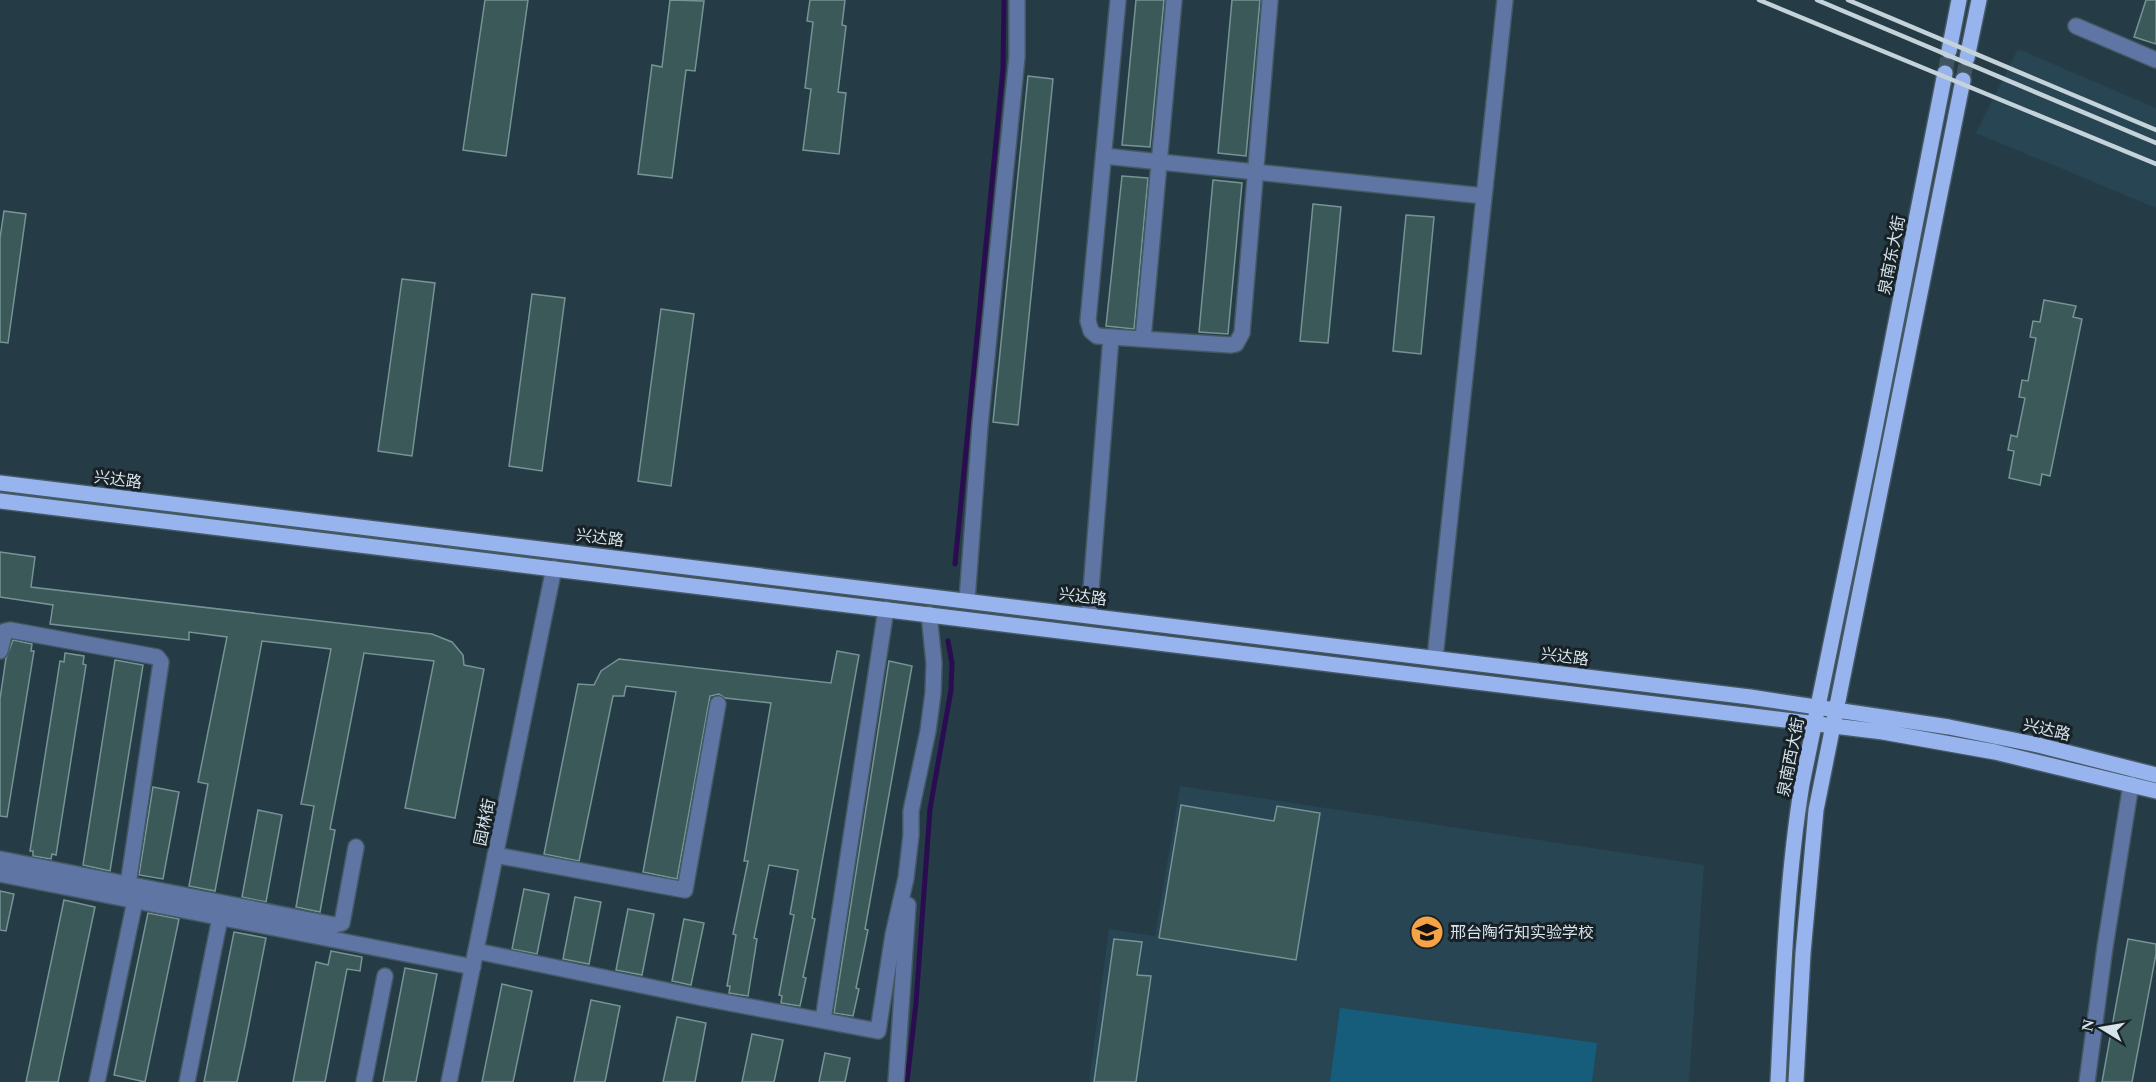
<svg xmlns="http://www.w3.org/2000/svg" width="2156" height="1082" viewBox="0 0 2156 1082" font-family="'Times New Roman','Noto Sans SC',serif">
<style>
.built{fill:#284554}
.green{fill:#155d7a}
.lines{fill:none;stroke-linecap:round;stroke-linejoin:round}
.stream{stroke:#2a0d50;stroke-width:5}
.building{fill:#3c5959;stroke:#769495;stroke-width:1.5}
.major-tunnel{stroke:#40545f;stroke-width:15;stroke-dasharray:15 8;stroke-linecap:butt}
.minor-casing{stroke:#455964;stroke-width:18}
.major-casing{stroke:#455964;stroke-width:18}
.minor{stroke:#5f76a5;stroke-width:15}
.major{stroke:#97b4ee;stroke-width:15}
.rail{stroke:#c4d2da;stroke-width:4.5}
.labels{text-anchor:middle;stroke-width:6;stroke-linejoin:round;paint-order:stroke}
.street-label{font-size:16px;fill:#d6e3eb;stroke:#172126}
.poi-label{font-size:16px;fill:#d6e3eb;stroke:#172126;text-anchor:start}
</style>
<rect width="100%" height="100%" fill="#253b46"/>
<path class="built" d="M2018,49L2156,108V208L1976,133Z
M1180,786L1704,865L1689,1082H1089L1109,929L1155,936Z"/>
<path class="green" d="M1340,1008L1597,1043L1592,1082H1330Z"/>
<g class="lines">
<path class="stream" d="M955,564L1003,69L1004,0
M907,1082L916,1003L930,809L951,690L952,663L948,641"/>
</g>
<path class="building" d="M485,0H528L506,156L463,150Z
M670,0L704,1L695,71L686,70L672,178L638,174L652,65L662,67Z
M810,0H845L842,25L846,26L838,92L846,93L839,154L803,150L811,89L805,88L813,22L807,21Z
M1136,0H1164L1150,147L1122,145Z
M1232,0H1260L1246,156L1218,153Z
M2146,0H2156V44L2134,37Z
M1028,76L1053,79L1018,425L993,422Z
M1122,176L1148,178L1134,329L1106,326Z
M1213,180L1242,183L1228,334L1199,332Z
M1313,204L1341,207L1328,343L1300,341Z
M4,211L26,214L8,343L0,342V238Z
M1406,215L1434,217L1421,354L1393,351Z
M402,279L435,283L412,456L378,451Z
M532,294L565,298L542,471L509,466Z
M2044,300L2076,306L2073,317L2082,319L2050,476L2042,474L2040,485L2009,478L2014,451L2008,450L2011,435L2017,437L2025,398L2019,397L2022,380L2028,381L2036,338L2030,337L2033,321L2040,322Z
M661,309L694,314L671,486L638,481Z
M0,552L35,557L31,587L432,634L452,642L463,655L464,665L484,669L455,818L405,808L434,661L364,653L330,829L335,830L320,912L296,907L314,806L301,804L331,649L262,641L215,891L189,886L208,784L198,782L227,637L189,632V640L50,624L53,605L0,597Z
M13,640L32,644L31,651H34L7,817L0,816V699L6,658Z
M837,651L859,655L812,918L815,919L803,977L806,978L800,1006L781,1003L782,996L779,995L794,915L790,914L798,870L769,865L754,938L757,939L748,996L729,993L730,986H727L736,935L733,934L748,861H744L771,703L725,698L719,694L710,696L677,879L643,872L676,692L626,686L624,696H613L579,861L544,854L578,684L594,685L601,671L619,659L831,683Z
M65,653L84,656L83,664L86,665L56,855L52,854L51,859L33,856V851H30L60,661L64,662Z
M115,660L143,665L110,871L83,865Z
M889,661L912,666L865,929L868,930L856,988L859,989L853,1016L834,1013L835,1007Z
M153,787L179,792L163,879L139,875Z
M1181,805L1274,821L1277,806L1320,813L1296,960L1159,938Z
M258,810L282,815L266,902L242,897Z
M524,889L549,894L537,954L512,949Z
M0,891L14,894L6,931L0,930Z
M575,897L601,902L589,964L563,959Z
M64,900L95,907L58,1082H26Z
M628,909L654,914L642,975L616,970Z
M148,913L179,919L145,1082L114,1075Z
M684,919L704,923L691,985L672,981Z
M234,932L266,938L245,1045L237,1082H204Z
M1114,939L1142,942L1137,975L1151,976L1136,1082H1094Z
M2128,939L2156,944V954L2132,1082H2102Z
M331,951L362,957L360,971L347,969L325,1082H293L316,962L328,965Z
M405,968L437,974L416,1082H383Z
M502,984L532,991L513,1082H482Z
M591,1000L620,1006L605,1082H574Z
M677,1017L706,1023L695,1082H663Z
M752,1034L783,1040L774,1082H742Z
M825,1053L850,1058L845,1082H819Z"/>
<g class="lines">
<path class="major-tunnel" d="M1945,73L1949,51
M1963,80L1967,58"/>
<g class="minor-casing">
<path id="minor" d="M1118,0L1088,321L1091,331L1097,336L1230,345L1236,344L1242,333L1270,0
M2076,26L2156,60
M1104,156L1484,196
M1143,339L1174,0
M967,600L980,426L1017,57V0
M1089,615L1111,337
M0,651L5,631L10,630L157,657L161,662L128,885
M1435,658L1505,0
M495,855L685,890L718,704
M0,859L335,925L342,923L356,847
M0,874L473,967
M476,951L703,998L878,1031L893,935L906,878L911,835V811L928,731L933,693L934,663L929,614
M823,1020L886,609
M97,1082L135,901
M187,1082L220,918
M364,1082L385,976
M449,1082L554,568
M896,1082L908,905
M2087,1082L2105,947L2131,784"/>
</g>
<g class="major-casing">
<path id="major" d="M1949,51L1959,0
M1967,58L1979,0
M0,483L1750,697L1949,727L2038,745L2156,775
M0,501L1883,732L1995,752L2156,791
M1778,1082C1783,982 1786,883 1802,784L1872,444L1945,73
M1796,1082L1803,953L1816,810L1963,80"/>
</g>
<use href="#minor" class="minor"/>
<use href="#major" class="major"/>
<path class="rail" d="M1759,0L2156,164
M1817,0L2156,143
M1848,0L2156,130"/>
</g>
<defs>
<g id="school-disc" transform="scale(1.725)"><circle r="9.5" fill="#f5a345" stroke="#172126"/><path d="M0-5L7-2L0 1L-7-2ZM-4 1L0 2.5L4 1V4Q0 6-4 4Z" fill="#111"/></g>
</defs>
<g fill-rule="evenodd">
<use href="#school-disc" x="1427" y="932"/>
</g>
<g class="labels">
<g class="street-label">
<text transform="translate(1891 255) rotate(-79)" y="6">泉南东大街</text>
<text transform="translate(118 479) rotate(7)" y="6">兴达路</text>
<text transform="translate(600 537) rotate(7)" y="6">兴达路</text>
<text transform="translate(1083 596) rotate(7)" y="6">兴达路</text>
<text transform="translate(1565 656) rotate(7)" y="6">兴达路</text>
<text transform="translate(2047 729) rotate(13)" y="6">兴达路</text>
<text transform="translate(1790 757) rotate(-79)" y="6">泉南西大街</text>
<text transform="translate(484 822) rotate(-78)" y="6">园林街</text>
</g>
<g class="poi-label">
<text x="1450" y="938">邢台陶行知实验学校</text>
</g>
</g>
<g transform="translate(2102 1028) rotate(281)" stroke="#172126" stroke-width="4.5" paint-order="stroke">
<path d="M0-4.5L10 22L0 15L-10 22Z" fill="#d6e3eb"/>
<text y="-9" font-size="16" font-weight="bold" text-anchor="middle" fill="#d6e3eb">N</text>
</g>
</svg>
